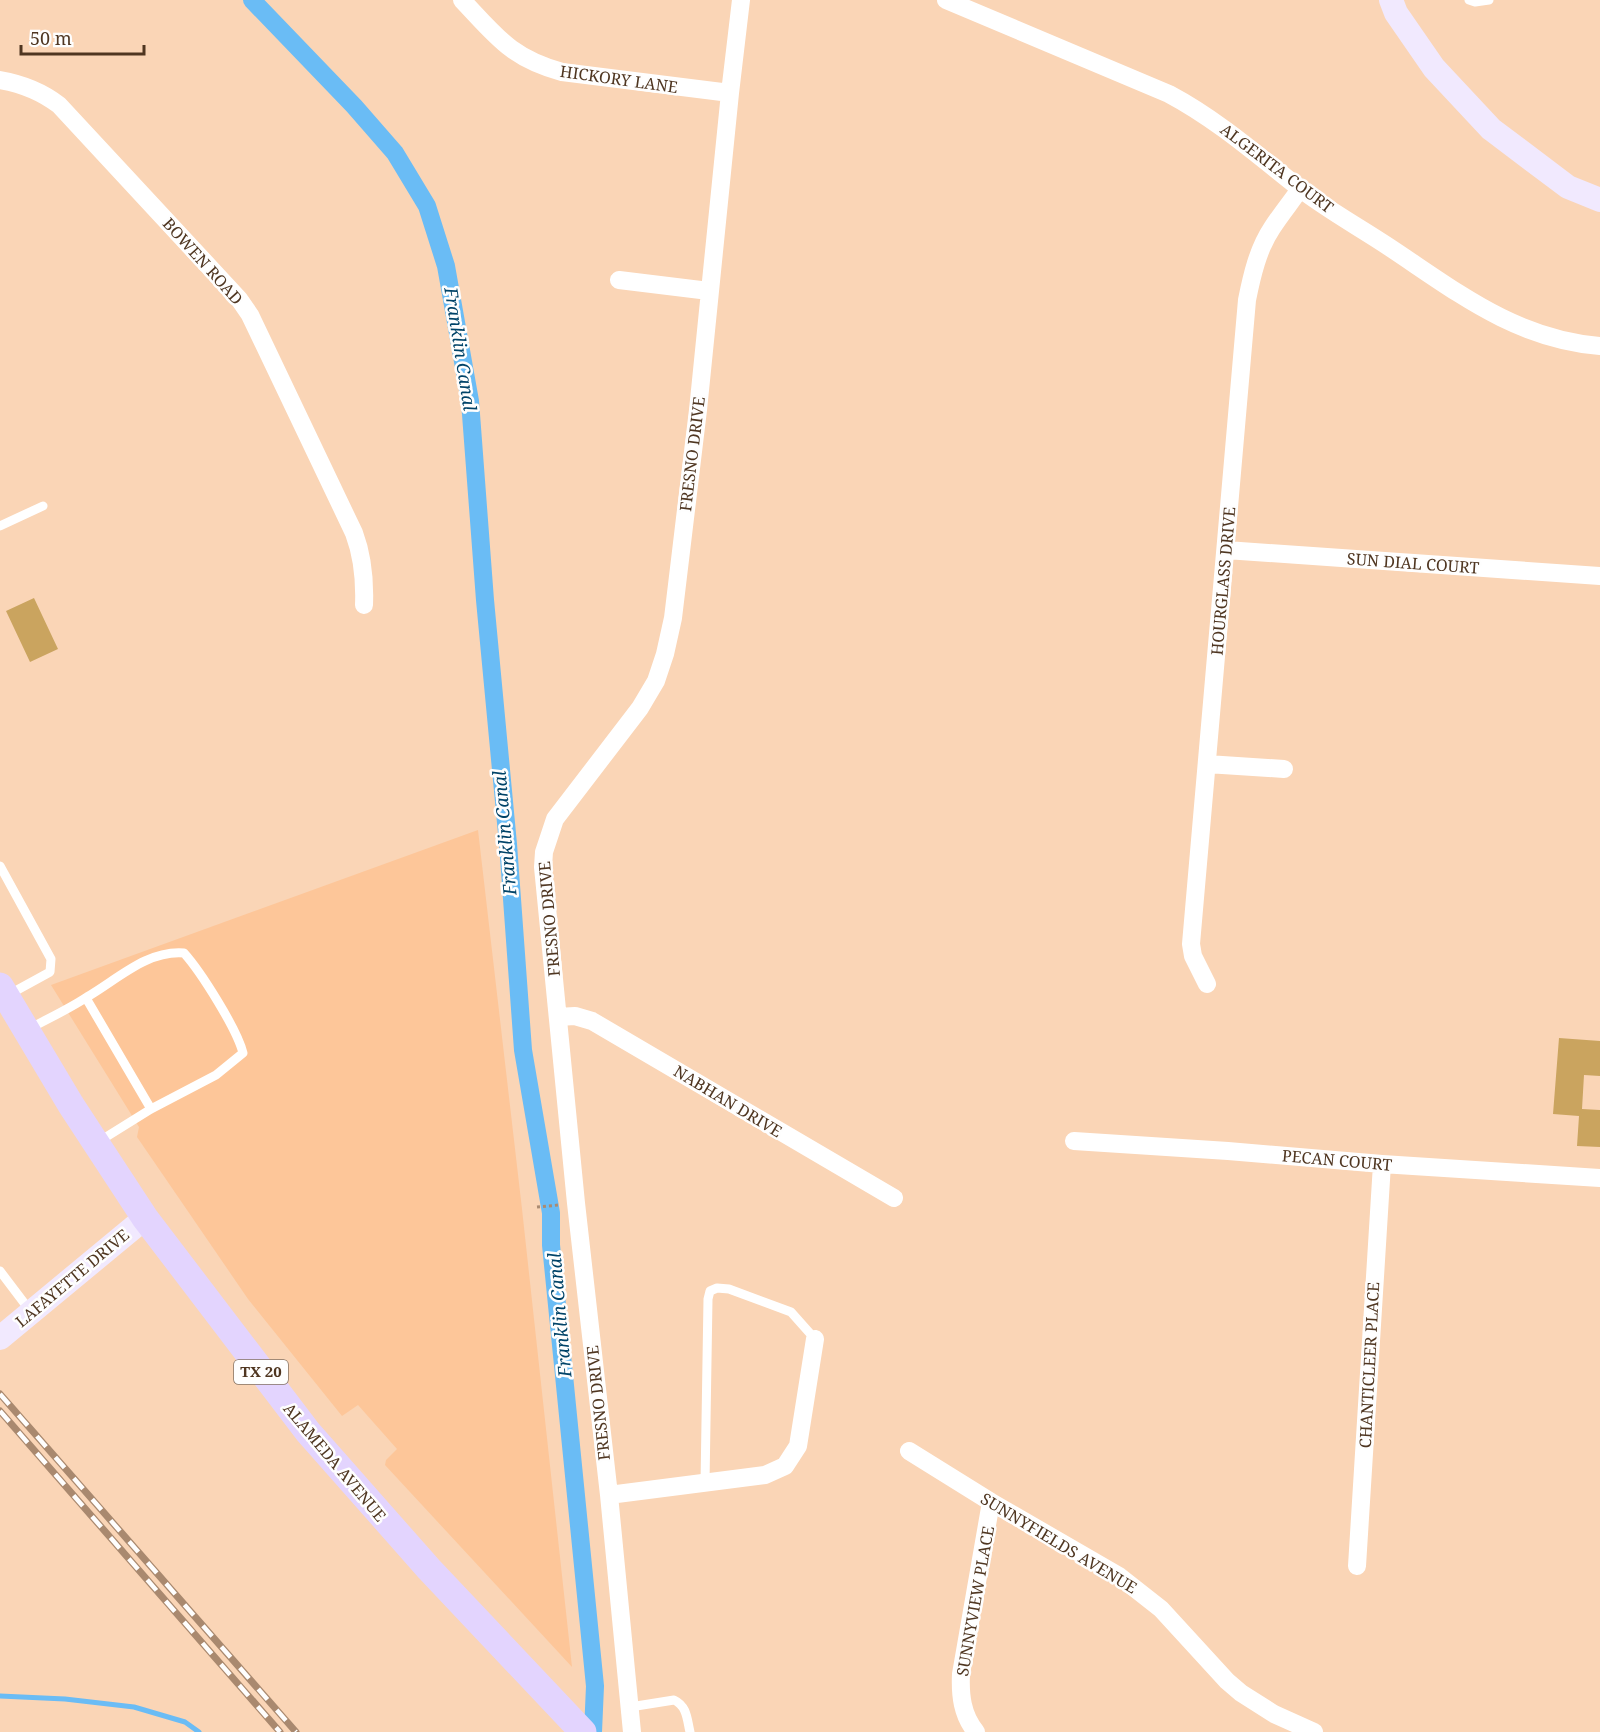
<svg xmlns="http://www.w3.org/2000/svg" width="1600" height="1732" viewBox="0 0 1600 1732" font-family="'Noto Serif',serif">
<style>
.built{fill:#fdc699}
.lines{fill:none;stroke-linecap:round;stroke-linejoin:round}
.stream{stroke:#6abcf5;stroke-width:5}
.canal{stroke:#6abcf5;stroke-width:18}
.building{fill:#caa45f}
.path{stroke:#ab8b71;stroke-width:3;stroke-dasharray:3 3;stroke-linecap:butt}
.lane{stroke:#fff;stroke-width:9}
.street{stroke:#fff;stroke-width:18}
.secondary{stroke:#f1e9fe;stroke-width:24}
.primary{stroke:#e3d4fe;stroke-width:27}
.rail-casing{stroke:#a9896f;stroke-width:7}
.rail{stroke:#fefefe;stroke-width:4.5;stroke-dasharray:14;stroke-linecap:butt}
.labels{text-anchor:middle;stroke-width:5;stroke-linejoin:round;paint-order:stroke}
.shield{fill:#fefefe;stroke:#847263;stroke-width:1.5}
.shield-label{font-size:15px;font-weight:bold;fill:#4f3621}
.street-label{font-size:16px;fill:#4f3621;stroke:#fefefe}
.water-label{font-size:18px;font-style:italic;fill:#004368;stroke:#fefefe}
</style>
<rect width="100%" height="100%" fill="#fad5b6"/>
<path class="built" d="M478,830L522,1209L572,1667L385,1465L386,1460L397,1449L358,1405L342,1416L248,1299L137,1137L139,1127L51,985Z"/>
<g class="lines">
<path class="stream" d="M0,1696L65,1699L134,1707L185,1722L199,1732"/>
<path class="canal" d="M252,0L354,106L395,153L427,206L446,266L470,401L485,600L508,844L523,1050L551,1213V1245L595,1686L593,1732"/>
</g>
<path class="building" d="M34,598L58,649L30,662L6,611Z
M1559,1038L1600,1041V1076L1584,1075L1582,1109L1600,1110V1147L1577,1146L1579,1116L1553,1114Z"/>
<g class="lines">
<path class="path" d="M537,1207L559,1205"/>
<path class="lane" d="M1469,0L1475,2L1489,0
M0,526L43,506
M0,866L51,959L50,972L8,995
M86,998L151,1109
M29,1029C49,1018 69,1009 87,997C118,979 147,950 184,953C201,972 237,1029 243,1053L216,1075L151,1109L98,1142
M0,1271L31,1312
M705,1483L708,1299L710,1291L717,1288L729,1289L791,1312L815,1339
M630,1707L674,1700C687,1706 687,1719 690,1732"/>
<path class="street" d="M462,0C497,37 511,58 562,72L730,93
M946,0L1169,94C1216,119 1255,153 1298,187C1326,209 1359,227 1389,247C1457,292 1515,339 1600,346
M0,80C23,84 41,91 59,105L239,299L250,315L354,533C363,557 365,579 364,605
M619,280L709,291
M1226,550L1600,576
M1207,764L1284,769
M1207,984L1193,956L1191,944L1247,300C1252,275 1258,249 1272,228C1281,214 1291,202 1300,189
M558,1017L575,1016L592,1021L894,1198
M1074,1141L1228,1151L1382,1164L1600,1178
M909,1451L991,1502L1119,1576L1161,1609L1227,1681L1241,1693L1274,1714L1314,1732
M609,1495L765,1475L785,1466L798,1446L815,1339
M1357,1566L1382,1164
M632,1732L609,1495L576,1203L543,867L544,852L555,819L640,708L656,681L665,654L673,618L698,410L730,93L741,0
M976,1732C962,1715 960,1695 961,1674L991,1502"/>
<path class="secondary" d="M1391,0L1396,13L1434,68L1491,129L1568,187L1600,200
M0,1338L145,1218"/>
<path class="primary" d="M0,986L71,1105L145,1218L308,1432L429,1569L583,1732"/>
<g class="rail-casing">
<path id="rail" d="M0,1394L296,1732
M0,1411L280,1732"/>
</g>
<use href="#rail" class="rail"/>
</g>
<g class="labels">
<rect class="shield" x="234" y="1360" width="54" height="24" rx="4.5"/>
<g class="shield-label">
<text x="261" y="1377">TX 20</text>
</g>
<g class="street-label">
<text transform="translate(619 79) rotate(8)" y="6">HICKORY LANE</text>
<text transform="translate(1277 168) rotate(37)" y="6">ALGERITA COURT</text>
<text transform="translate(203 261) rotate(48)" y="6">BOWEN ROAD</text>
<text transform="translate(692 454) rotate(-83)" y="6">FRESNO DRIVE</text>
<text transform="translate(1413 563) rotate(4)" y="6">SUN DIAL COURT</text>
<text transform="translate(1223 581) rotate(-85)" y="6">HOURGLASS DRIVE</text>
<text transform="translate(549 919) rotate(-95)" y="6">FRESNO DRIVE</text>
<text transform="translate(728 1101) rotate(31)" y="6">NABHAN DRIVE</text>
<text transform="translate(1337 1160) rotate(5)" y="6">PECAN COURT</text>
<text transform="translate(72 1278) rotate(-40)" y="6">LAFAYETTE DRIVE</text>
<text transform="translate(1369 1365) rotate(-87)" y="6">CHANTICLEER PLACE</text>
<text transform="translate(598 1403) rotate(-96)" y="6">FRESNO DRIVE</text>
<text transform="translate(335 1462) rotate(50)" y="6">ALAMEDA AVENUE</text>
<text transform="translate(1059 1543) rotate(31)" y="6">SUNNYFIELDS AVENUE</text>
<text transform="translate(975 1601) rotate(-80)" y="6">SUNNYVIEW PLACE</text>
</g>
<g class="water-label">
<text transform="translate(460 349) rotate(81)" y="6">Franklin Canal</text>
<text transform="translate(505 833) rotate(-95)" y="6">Franklin Canal</text>
<text transform="translate(560 1315) rotate(-95)" y="6">Franklin Canal</text>
</g>
</g>
<path d="M21 45v9h123v-9" fill="none" stroke="#4f3621" stroke-width="3"/>
<text x="30" y="45" font-size="18" fill="#4f3621" stroke="#fefefe" stroke-width="4.5" paint-order="stroke">50 m</text>
</svg>
